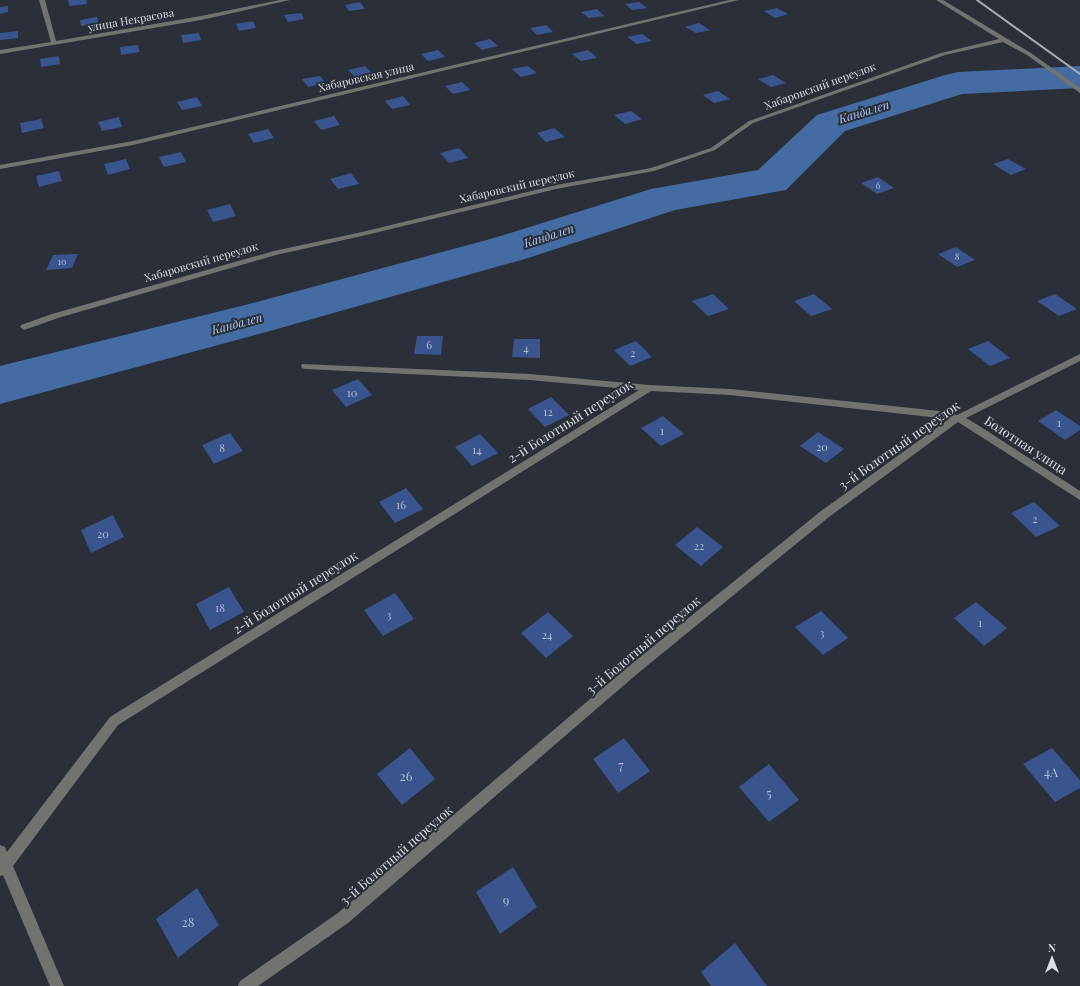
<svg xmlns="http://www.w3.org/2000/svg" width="1080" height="986" viewBox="0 0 1080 986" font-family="'Playfair Display',serif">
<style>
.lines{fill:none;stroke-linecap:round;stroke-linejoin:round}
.river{fill:#446ca3;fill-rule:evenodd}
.building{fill:#3a548e}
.minor{fill:#71746e;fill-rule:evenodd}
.rail{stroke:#aaadb5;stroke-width:2}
.labels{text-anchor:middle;stroke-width:4;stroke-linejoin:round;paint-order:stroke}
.far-number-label{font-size:9px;fill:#b3bccf}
.far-street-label{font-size:11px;fill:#dbdee5;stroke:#2a2f39}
.number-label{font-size:11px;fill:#b3bccf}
.far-water-label{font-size:12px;font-style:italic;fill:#a6c8f9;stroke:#2a2f39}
.street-label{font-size:13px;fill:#dbdee5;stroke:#2a2f39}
.near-number-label{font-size:13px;fill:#b3bccf}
</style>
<rect width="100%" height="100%" fill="#2a2f39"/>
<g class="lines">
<path class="river" d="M1080,66V88L962,94L845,131L786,190L675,210L528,258L277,329L0,404V366L253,303L494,238L651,189L758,170L817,115L945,75L958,72Z"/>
</g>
<path class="building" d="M68,0H86L87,4L69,6Z
M360,2L365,9L349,11L345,5Z
M639,2L647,8L632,10L625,4Z
M8,6V12L0,14V7Z
M777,8L788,14L775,18L764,11Z
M597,9L604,16L589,18L581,12Z
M301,13L304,19L288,22L284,15Z
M97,17L99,24L81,26L80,20Z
M253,21L256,28L239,31L236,24Z
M699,23L710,30L696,33L685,27Z
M546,25L553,32L537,35L530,28Z
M18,31V38L0,40V33Z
M199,33L201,40L183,43L181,35Z
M642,34L652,41L637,44L627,37Z
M490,39L498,46L482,50L474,43Z
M138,45L140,52L121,55L120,47Z
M438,50L445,57L428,61L421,54Z
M588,50L597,58L581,61L572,54Z
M59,56L60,64L41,67L40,59Z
M365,66L372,73L355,77L348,70Z
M528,66L537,73L521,77L512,69Z
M773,75L786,83L771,87L758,79Z
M320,76L326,83L308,87L302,79Z
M462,82L470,90L453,94L445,86Z
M718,91L730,99L714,103L703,95Z
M403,96L410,105L392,109L385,101Z
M197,97L202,106L182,110L177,102Z
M631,111L642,119L625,124L614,115Z
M334,116L340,125L321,130L314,121Z
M119,117L122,127L102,131L98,122Z
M41,119L44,128L22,133L20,123Z
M554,128L565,137L546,142L537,133Z
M268,129L274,138L254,143L248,134Z
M459,148L468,158L449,163L440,153Z
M181,152L186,162L164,167L159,157Z
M126,159L130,169L108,175L104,164Z
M1008,159L1026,169L1011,175L993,164Z
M59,171L62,181L39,187L36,176Z
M351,173L359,184L338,189L330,179Z
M878,177L894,188L877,194L861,183Z
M230,204L236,216L213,222L207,210Z
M956,247L975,260L957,267L938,254Z
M78,254L72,268L46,270L53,255Z
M713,294L729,309L708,316L692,301Z
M814,294L832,309L811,316L794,301Z
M1055,294L1077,309L1059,316L1037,301Z
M417,336H443L441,355L414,354Z
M514,339H540V358L512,357Z
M636,341L652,357L630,366L614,350Z
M988,341L1010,358L990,366L968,349Z
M358,379L372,395L346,407L332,390Z
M551,397L569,415L545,427L528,409Z
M1056,410L1080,426V430L1065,440L1038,421Z
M663,416L684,434L661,446L641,428Z
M818,432L844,449L826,463L800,446Z
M230,433L243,451L214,464L202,445Z
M480,434L498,453L472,466L455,447Z
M406,488L423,509L395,523L379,502Z
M1034,502L1060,526L1036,537L1011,513Z
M113,515L124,537L91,553L81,530Z
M697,527L723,547L701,566L675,545Z
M229,587L244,612L210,630L196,604Z
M395,593L414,619L383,636L364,610Z
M976,602L1007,628L984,646L954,618Z
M821,611L848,638L823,655L795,627Z
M548,612L573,636L546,658L521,633Z
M624,738L650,771L618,793L593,759Z
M410,748L435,779L402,805L377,774Z
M1052,748L1080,780V788L1055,802L1023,764Z
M769,764L799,800L769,822L739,787Z
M513,867L537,907L500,934L476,892Z
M197,888L219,925L178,958L156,919Z
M735,943L767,986H711L701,972Z"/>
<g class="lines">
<path class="minor" d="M39,0H45L56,41L201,16L280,0H290L201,20L0,54V50L51,42Z
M729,0H739L133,145L0,169V165L133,141Z
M936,0H943L1031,53L1080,88V93L1027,55L1003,42L945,55L753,123L715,150L654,171L556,189L362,236L276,255L58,318L27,329L24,330L20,327L21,325L52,314L274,251L362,232L556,185L651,168L711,148L749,121L941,53L999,39Z
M1080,354V361L966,418L981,427L1080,491V500L958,422L829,517L637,674L348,923L258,986H238L240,981L338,913L629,666L821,511L949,419L730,395L651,391L118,725L13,866L64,986H50L3,875L0,876V845L5,847L7,852L110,717L639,390L530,380L305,369L302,368L301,366L302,364L530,374L649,385L730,389L939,411L957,415Z"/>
<path class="rail" d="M977,0L1080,74"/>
</g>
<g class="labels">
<g class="far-number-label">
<text x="878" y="189">6</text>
<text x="957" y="260">8</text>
<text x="62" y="265">10</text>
</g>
<g class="far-street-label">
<text transform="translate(131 20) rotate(-10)" y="4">улица Некрасова</text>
<text transform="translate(366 77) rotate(-13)" y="4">Хабаровская улица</text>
<text transform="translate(820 86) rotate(-20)" y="4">Хабаровский переулок</text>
<text transform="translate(517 186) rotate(-13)" y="4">Хабаровский переулок</text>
<text transform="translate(201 262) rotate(-16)" y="4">Хабаровский переулок</text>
</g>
<g class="number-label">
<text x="429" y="349">6</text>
<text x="526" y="352">4</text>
<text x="633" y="357">2</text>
<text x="352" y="397">10</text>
<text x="548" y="416">12</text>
<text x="1059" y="427">1</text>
<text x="662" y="435">1</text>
<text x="822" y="451">20</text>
<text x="222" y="452">8</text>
<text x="477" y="454">14</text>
<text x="401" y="509">16</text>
<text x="1035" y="523">2</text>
<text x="103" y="538">20</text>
<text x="699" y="550">22</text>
<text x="220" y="612">18</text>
<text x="389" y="619">3</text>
<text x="980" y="627">1</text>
<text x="822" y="637">3</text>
<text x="547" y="639">24</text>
</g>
<g class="far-water-label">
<text transform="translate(864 112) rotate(-17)" y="4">Кандалеп</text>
<text transform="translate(549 236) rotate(-18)" y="4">Кандалеп</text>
<text transform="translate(237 324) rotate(-15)" y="4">Кандалеп</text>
</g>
<g class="street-label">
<text transform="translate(570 421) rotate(-32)" y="5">2-й Болотный переулок</text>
<text transform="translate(899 445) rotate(-35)" y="5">3-й Болотный переулок</text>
<text transform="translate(1026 445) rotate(33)" y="5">Болотная улица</text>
<text transform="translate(295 592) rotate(-32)" y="5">2-й Болотный переулок</text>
<text transform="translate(643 645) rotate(-40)" y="5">3-й Болотный переулок</text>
<text transform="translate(396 855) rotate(-41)" y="5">3-й Болотный переулок</text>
</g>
<g class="near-number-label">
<text x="621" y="770">7</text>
<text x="1051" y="777">4А</text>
<text x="406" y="781">26</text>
<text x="769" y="798">5</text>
<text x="506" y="905">9</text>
<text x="188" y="927">28</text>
</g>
</g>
<g transform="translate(1052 958)" stroke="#2a2f39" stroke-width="3" paint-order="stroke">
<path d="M0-3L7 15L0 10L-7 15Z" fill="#dbdee5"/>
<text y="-6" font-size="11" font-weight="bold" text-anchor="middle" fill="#dbdee5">N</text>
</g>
</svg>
